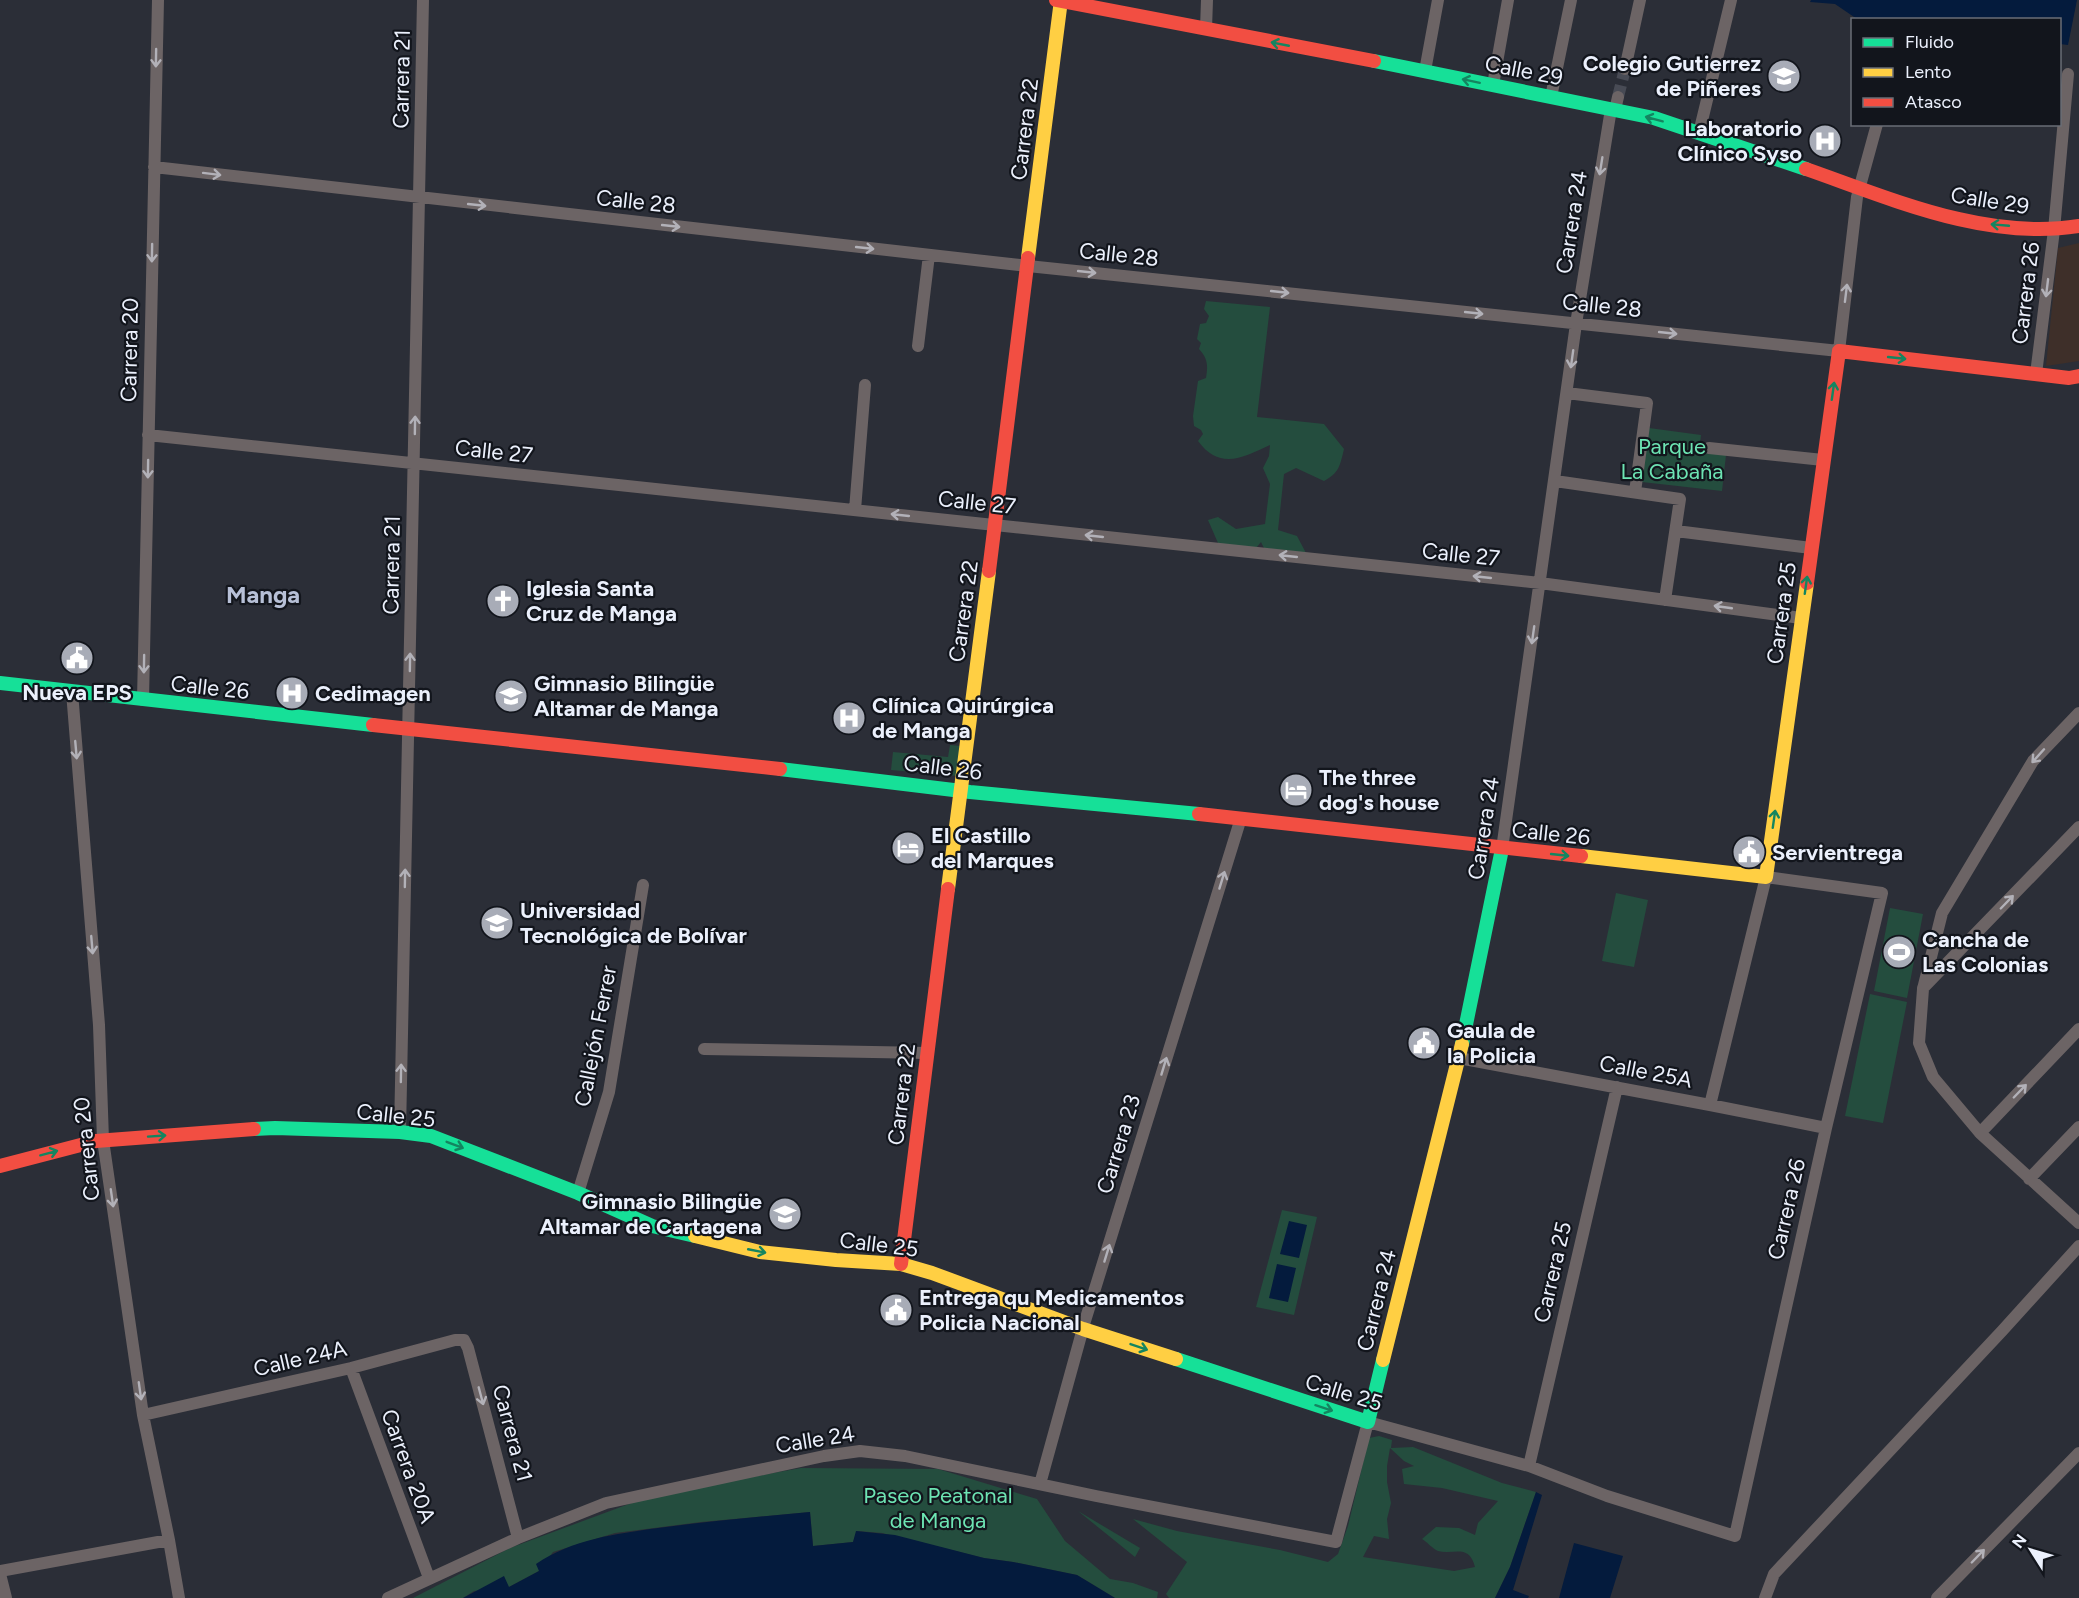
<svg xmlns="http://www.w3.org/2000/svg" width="2079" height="1598" viewBox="0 0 2079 1598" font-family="Figtree,sans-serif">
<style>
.commercial{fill:#3e2f29}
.green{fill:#244d3e;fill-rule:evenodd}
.water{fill:#041b3d}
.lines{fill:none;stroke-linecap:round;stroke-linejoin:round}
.street-tunnel{stroke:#484b55;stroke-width:12;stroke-dasharray:12 6;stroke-linecap:butt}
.street{stroke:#6c6465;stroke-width:12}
.fast{stroke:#16e098;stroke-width:14}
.slow{stroke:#ffcf43;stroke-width:14}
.jam{stroke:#f24e42;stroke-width:14}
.oneway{stroke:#148560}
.oneway2{stroke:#b2b1b8}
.labels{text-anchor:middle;stroke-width:4.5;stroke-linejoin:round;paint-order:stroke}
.poi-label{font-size:22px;font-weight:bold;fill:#ebf0fc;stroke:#12151c;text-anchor:start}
.street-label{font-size:22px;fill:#ebf0fc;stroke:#12151c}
.park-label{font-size:22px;fill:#6de4b3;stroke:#12151c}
.neighbourhood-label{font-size:24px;font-weight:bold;fill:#b7c0d7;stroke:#12151c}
</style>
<rect width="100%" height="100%" fill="#2b2e37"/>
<path class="commercial" d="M2079,243V361L2046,366L2058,248Z"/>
<path class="green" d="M1206,301L1270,307L1257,417L1324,424L1344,449C1340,466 1339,473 1324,481L1296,468L1284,474L1278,530L1297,536L1306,553L1267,554L1261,542L1252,553L1218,543L1208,520L1218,517L1236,529L1265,524L1270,484L1263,468L1269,456L1270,445C1244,457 1220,471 1198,441L1203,434L1201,430L1194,426L1193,416L1198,381L1206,378C1208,365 1208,359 1199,349L1201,343L1197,339L1200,324L1206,323L1209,316L1204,309Z
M1649,428L1701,435L1699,452L1726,455L1722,491L1642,482Z
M950,745L961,746L958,776L891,770L893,752L948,757Z
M1616,893L1648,900L1634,967L1602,961Z
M1890,908L1923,914L1907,998L1874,991Z
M1870,994L1907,1002L1883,1123L1845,1116Z
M1282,1210L1317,1217L1294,1315L1256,1307Z
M1379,1436L1392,1440L1391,1448L1413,1447L1502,1483L1536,1492L1510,1567L1495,1598H1169L1166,1594L1187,1562L1133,1519L1177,1531L1280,1550L1328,1562L1338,1554L1348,1526L1369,1438ZM1390,1448L1404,1461L1414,1466L1402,1469L1404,1484L1442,1488L1498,1501L1478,1523L1475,1535L1459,1528L1436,1527L1422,1539C1427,1542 1433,1549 1438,1551C1454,1555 1469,1543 1475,1567L1454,1571L1363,1557L1374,1536L1389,1539L1387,1519L1391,1503L1387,1482V1466Z
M801,1468L938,1469L1037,1499L1065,1541L1110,1579L1133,1583L1158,1592L1157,1598H1115L1077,1575L1013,1562L984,1558L882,1533L857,1531L853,1542L813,1546L810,1512L701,1522L615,1533L553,1552L539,1571L509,1587L474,1591L463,1598H413L510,1548L656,1494Z
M1078,1511L1140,1548L1135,1557Z"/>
<path class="water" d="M1811,0H2077L2068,45L2060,44V20L1857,19L1835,4L1810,2Z
M1289,1221L1307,1225L1299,1258L1280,1254Z
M1277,1264L1296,1268L1288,1302L1269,1298Z
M1536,1492L1542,1495L1513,1590L1529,1596L1528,1598H1495L1510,1567Z
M810,1512L813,1546L853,1542L856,1531L895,1535L984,1558L1013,1562L1077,1575L1115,1598H463L504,1576L509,1587L539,1571L536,1564C573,1539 615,1534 658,1528C709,1521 759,1517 810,1512Z
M1574,1543L1623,1556L1610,1598H1559Z"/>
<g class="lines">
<path class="street-tunnel" d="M1618,97L1625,69"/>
<path class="street" d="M1206,29L1207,0
M1625,69L1640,0
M1425,71L1438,0
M1493,85L1508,0
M1551,97L1571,0
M1615,110L1618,97
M1699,133L1731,0
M154,167L1028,266L1839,351L1857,197L1877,124
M918,346L929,255
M2036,374L2054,230L2068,74
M1567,393L1647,403L1635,492
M148,435L1540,583L1801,618
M1709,448L1823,460
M1555,481L1680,499L1665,600
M855,510L865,385
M1676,531L1811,548
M72,692L99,1025L103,1140L143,1415L169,1540L179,1598
M143,700L158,0
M2079,713L2033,761L1942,913L1923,989L1919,1043L1933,1077L1980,1133L2079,1223
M1502,849L1576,324L1611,109
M1923,988L2079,827
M704,1049L928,1053
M1459,1058L1710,1105L1826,1128
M400,1132L423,0
M1980,1133L2079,1029
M2029,1179L2079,1127
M578,1193L609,1092L643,885
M351,1368L429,1578
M143,1415L351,1368L455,1340H464L468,1348L518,1538
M1529,1466L1617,1087
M1040,1484L1085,1321L1241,818
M0,1571L169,1540
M0,1574L6,1598
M388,1598L518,1538L606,1503L824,1456L860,1451L905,1456L1096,1496L1336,1542L1368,1422L1529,1466L1607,1496L1735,1536L1826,1128L1882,893L1766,877L1710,1105
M1765,1598L1774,1574L2002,1331L2079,1246
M1937,1598L2079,1453"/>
<path class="fast" d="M1374,61L1654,118L1806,169
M0,683L373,725
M780,769L970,792L1199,814
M1462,1044L1502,849
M254,1129L275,1128L400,1132L431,1136L578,1193L652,1226L695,1236
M1176,1359L1368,1422L1383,1360"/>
<path class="slow" d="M1028,258L1061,0
M1581,856L1766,877L1807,583
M948,889L989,571
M695,1236L760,1252L836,1260L901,1264L932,1273L1083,1329L1176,1359
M1383,1360L1462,1044"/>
<path class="jam" d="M1056,0L1374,61
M1806,169C1892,199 1986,241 2079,226
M989,571L1028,258
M1807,583L1839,351L2069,378L2079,376
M373,725L780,769
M1199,814L1581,856
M0,1166L96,1141L254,1129
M901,1264L948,889"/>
</g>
<defs><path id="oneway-shaft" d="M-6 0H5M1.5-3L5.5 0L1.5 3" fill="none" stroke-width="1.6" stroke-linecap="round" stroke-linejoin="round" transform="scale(1.5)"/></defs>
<g class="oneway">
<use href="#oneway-shaft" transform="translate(1280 44) rotate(-169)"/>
<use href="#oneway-shaft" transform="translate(1471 81) rotate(-168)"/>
<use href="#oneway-shaft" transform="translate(1654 119) rotate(-165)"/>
<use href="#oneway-shaft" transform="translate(2000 225) rotate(-175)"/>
<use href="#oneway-shaft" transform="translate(1897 358) rotate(6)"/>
<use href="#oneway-shaft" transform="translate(1833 391) rotate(-82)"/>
<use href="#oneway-shaft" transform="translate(1806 585) rotate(-82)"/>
<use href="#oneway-shaft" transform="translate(1774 819) rotate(-82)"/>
<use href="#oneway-shaft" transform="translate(1560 855) rotate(6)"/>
<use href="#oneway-shaft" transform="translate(157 1136) rotate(-4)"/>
<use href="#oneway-shaft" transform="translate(455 1145) rotate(21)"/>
<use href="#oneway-shaft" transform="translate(49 1153) rotate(-15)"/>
<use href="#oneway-shaft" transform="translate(757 1251) rotate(11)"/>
<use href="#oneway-shaft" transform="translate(1139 1347) rotate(19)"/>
<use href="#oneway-shaft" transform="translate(1324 1408) rotate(18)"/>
</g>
<g class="oneway2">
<use href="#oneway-shaft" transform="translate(156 58) rotate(91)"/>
<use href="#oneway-shaft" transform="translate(1601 166) rotate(99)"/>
<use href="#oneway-shaft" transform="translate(212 174) rotate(7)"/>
<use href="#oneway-shaft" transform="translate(477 205) rotate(6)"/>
<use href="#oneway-shaft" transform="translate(671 226) rotate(6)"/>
<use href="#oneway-shaft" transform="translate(865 248) rotate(6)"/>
<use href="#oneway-shaft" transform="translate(152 253) rotate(91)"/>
<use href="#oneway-shaft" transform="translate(1087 272) rotate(6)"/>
<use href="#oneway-shaft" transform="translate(2047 288) rotate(97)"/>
<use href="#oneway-shaft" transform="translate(1280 292) rotate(6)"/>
<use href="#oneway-shaft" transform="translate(1846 293) rotate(-83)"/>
<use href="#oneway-shaft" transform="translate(1474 313) rotate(6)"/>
<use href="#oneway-shaft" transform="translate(1668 333) rotate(6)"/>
<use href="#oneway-shaft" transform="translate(1572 359) rotate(98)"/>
<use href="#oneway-shaft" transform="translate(415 425) rotate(-89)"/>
<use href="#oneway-shaft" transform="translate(148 469) rotate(91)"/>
<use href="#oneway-shaft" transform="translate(900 515) rotate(-174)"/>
<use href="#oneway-shaft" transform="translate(1094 536) rotate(-174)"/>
<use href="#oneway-shaft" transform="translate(1288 556) rotate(-174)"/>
<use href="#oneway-shaft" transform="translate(1482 577) rotate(-174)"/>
<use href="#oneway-shaft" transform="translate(1723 607) rotate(-172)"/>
<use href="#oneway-shaft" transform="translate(1533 635) rotate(98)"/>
<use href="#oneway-shaft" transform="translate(410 662) rotate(-89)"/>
<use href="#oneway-shaft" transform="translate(144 664) rotate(91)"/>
<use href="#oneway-shaft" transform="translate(76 750) rotate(85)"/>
<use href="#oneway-shaft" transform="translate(2038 756) rotate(132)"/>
<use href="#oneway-shaft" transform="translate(405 878) rotate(-89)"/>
<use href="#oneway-shaft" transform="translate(1222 880) rotate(-73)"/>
<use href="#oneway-shaft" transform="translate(2007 902) rotate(-46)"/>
<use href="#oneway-shaft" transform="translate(92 945) rotate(85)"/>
<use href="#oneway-shaft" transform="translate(1164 1066) rotate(-73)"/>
<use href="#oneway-shaft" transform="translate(401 1073) rotate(-89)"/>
<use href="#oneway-shaft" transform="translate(2020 1091) rotate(-46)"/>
<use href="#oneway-shaft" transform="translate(112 1198) rotate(82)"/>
<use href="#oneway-shaft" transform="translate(1107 1253) rotate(-73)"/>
<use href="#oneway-shaft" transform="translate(140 1391) rotate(82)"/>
<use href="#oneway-shaft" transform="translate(481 1396) rotate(75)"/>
<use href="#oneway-shaft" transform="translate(1978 1556) rotate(-46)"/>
</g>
<defs>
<g id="university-disc" transform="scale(1.725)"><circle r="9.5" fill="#a8acb7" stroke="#12151c"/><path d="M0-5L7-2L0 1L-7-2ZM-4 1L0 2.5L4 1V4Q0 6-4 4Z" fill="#fff"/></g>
<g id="hospital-disc" transform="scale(1.725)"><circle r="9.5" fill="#a8acb7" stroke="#12151c"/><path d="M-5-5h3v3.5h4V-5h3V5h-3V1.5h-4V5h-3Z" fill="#fff"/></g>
<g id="church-disc" transform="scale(1.725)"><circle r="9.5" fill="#a8acb7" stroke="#12151c"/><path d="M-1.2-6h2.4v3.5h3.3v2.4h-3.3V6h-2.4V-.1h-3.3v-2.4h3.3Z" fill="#fff"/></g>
<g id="civic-disc" transform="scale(1.725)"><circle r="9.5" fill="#a8acb7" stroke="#12151c"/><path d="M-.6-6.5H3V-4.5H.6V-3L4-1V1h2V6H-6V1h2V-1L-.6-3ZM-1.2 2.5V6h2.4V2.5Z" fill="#fff"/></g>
<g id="school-disc" transform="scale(1.725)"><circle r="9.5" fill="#a8acb7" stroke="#12151c"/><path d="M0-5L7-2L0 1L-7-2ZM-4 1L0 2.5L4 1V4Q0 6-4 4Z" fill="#fff"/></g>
<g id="hotel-disc" transform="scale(1.725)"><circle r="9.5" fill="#a8acb7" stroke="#12151c"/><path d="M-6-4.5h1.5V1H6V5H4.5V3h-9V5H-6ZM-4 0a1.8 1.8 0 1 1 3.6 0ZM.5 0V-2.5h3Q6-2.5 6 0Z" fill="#fff"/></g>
<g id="stadium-disc" transform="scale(1.725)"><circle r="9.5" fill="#a8acb7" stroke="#12151c"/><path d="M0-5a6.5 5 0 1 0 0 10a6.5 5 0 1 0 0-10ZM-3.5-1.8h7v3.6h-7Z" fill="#fff"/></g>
</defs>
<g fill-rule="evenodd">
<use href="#university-disc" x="1784" y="76"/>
<use href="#hospital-disc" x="1825" y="141"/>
<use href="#church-disc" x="503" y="601"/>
<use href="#civic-disc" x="77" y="658"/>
<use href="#hospital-disc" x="292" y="693"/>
<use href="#school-disc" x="511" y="696"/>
<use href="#hospital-disc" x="849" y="718"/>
<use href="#hotel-disc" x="1296" y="790"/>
<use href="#hotel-disc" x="908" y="848"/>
<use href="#civic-disc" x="1749" y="852"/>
<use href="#university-disc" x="497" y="923"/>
<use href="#stadium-disc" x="1899" y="952"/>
<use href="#civic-disc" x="1424" y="1043"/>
<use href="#school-disc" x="785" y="1214"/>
<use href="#civic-disc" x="896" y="1310"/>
</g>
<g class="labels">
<g class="poi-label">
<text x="1761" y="71" text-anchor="end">Colegio Gutierrez<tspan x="1761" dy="25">de Piñeres</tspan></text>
<text x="1802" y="136" text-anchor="end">Laboratorio<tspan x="1802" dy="25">Clínico Syso</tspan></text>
<text x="526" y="596">Iglesia Santa<tspan x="526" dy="25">Cruz de Manga</tspan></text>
<text x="534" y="691">Gimnasio Bilingüe<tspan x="534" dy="25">Altamar de Manga</tspan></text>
<text x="77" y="700" text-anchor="middle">Nueva EPS</text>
<text x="315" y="701">Cedimagen</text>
<text x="872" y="713">Clínica Quirúrgica<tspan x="872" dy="25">de Manga</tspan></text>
<text x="1319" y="785">The three<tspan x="1319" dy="25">dog's house</tspan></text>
<text x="931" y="843">El Castillo<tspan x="931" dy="25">del Marques</tspan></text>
<text x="1772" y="860">Servientrega</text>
<text x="520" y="918">Universidad<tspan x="520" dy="25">Tecnológica de Bolívar</tspan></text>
<text x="1922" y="947">Cancha de<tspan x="1922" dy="25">Las Colonias</tspan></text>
<text x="1447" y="1038">Gaula de<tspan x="1447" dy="25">la Policia</tspan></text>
<text x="762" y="1209" text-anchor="end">Gimnasio Bilingüe<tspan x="762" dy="25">Altamar de Cartagena</tspan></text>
<text x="919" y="1305">Entrega qu Medicamentos<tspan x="919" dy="25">Policia Nacional</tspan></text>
</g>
<g class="street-label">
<text transform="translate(1524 70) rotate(11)" y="8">Calle 29</text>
<text transform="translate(401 79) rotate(-89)" y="8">Carrera 21</text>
<text transform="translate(1024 129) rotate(-83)" y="8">Carrera 22</text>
<text transform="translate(1990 200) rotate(9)" y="8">Calle 29</text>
<text transform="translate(636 201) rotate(6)" y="8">Calle 28</text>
<text transform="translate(1571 222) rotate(-81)" y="8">Carrera 24</text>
<text transform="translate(1119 254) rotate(6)" y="8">Calle 28</text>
<text transform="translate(2025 293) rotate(-83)" y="8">Carrera 26</text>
<text transform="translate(1602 305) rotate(6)" y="8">Calle 28</text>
<text transform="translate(129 350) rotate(-89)" y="8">Carrera 20</text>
<text transform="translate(494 451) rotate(6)" y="8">Calle 27</text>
<text transform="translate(977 502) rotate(6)" y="8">Calle 27</text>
<text transform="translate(1461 554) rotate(6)" y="8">Calle 27</text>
<text transform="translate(391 565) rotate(-89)" y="8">Carrera 21</text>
<text transform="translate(963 611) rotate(-82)" y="8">Carrera 22</text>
<text transform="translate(1781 613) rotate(-82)" y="8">Carrera 25</text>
<text transform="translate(210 687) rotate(6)" y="8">Calle 26</text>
<text transform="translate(943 767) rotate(7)" y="8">Calle 26</text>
<text transform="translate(1483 828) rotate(-81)" y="8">Carrera 24</text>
<text transform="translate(1551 833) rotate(6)" y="8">Calle 26</text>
<text transform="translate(595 1036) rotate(-79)" y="8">Callejón Ferrer</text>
<text transform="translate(1646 1071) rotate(11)" y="8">Calle 25A</text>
<text transform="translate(901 1094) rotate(-83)" y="8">Carrera 22</text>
<text transform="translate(396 1115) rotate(6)" y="8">Calle 25</text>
<text transform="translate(1118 1144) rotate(-73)" y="8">Carrera 23</text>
<text transform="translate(86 1149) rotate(-96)" y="8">Carrera 20</text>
<text transform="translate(1786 1209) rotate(-77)" y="8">Carrera 26</text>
<text transform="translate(879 1244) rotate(7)" y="8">Calle 25</text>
<text transform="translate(1552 1272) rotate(-77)" y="8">Carrera 25</text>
<text transform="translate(1376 1300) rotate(-76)" y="8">Carrera 24</text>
<text transform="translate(300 1358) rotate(-13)" y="8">Calle 24A</text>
<text transform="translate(1344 1392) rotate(17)" y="8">Calle 25</text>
<text transform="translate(513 1433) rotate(75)" y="8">Carrera 21</text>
<text transform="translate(815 1439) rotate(-9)" y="8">Calle 24</text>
<text transform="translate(409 1466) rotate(70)" y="8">Carrera 20A</text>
</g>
<g class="park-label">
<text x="1672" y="454">Parque<tspan x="1672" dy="25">La Cabaña</tspan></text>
<text x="938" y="1503">Paseo Peatonal<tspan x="938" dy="25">de Manga</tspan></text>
</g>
<g class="neighbourhood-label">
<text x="263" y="603">Manga</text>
</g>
</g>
<rect x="1851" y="18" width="210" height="108" fill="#12151c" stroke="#696d76" stroke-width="1.5"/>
<rect x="1863" y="38" width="30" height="9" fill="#16e098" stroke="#696d76" stroke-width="1.5"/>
<text x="1905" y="48" font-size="18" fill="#ebf0fc">Fluido</text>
<rect x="1863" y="68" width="30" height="9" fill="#ffcf43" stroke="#696d76" stroke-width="1.5"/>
<text x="1905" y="78" font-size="18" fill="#ebf0fc">Lento</text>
<rect x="1863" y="98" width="30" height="9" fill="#f24e42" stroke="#696d76" stroke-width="1.5"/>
<text x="1905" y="108" font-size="18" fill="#ebf0fc">Atasco</text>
<g transform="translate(2031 1550) rotate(307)" stroke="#12151c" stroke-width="4.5" paint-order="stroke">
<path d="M0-4.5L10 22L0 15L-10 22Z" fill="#ebf0fc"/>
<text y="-9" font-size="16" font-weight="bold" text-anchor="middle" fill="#ebf0fc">N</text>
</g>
</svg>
